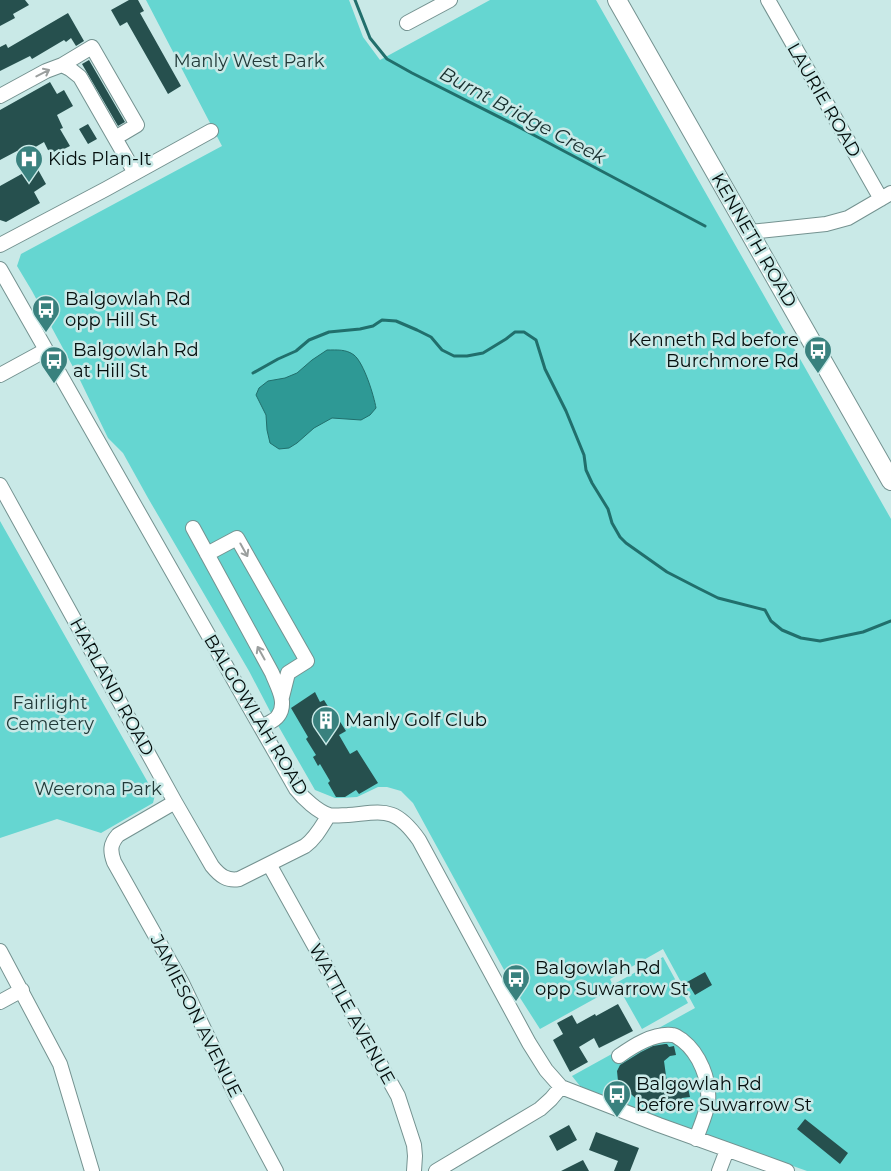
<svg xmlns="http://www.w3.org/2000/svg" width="891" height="1171" viewBox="0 0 891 1171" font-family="Montserrat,sans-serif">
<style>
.green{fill:#65d6d1}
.water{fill:#2e9995;stroke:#216f6c}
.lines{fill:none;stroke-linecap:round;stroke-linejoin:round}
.stream{stroke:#216f6c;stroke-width:3}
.building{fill:#26504e}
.minor-casing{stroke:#749290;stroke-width:16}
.major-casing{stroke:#749290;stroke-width:20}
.minor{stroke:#fff;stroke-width:14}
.major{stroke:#fff;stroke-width:18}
.oneway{stroke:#9b9f9e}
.labels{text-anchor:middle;stroke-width:5;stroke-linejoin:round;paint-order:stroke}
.park-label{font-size:18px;fill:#223a39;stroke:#c9e9e7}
.street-label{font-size:18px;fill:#040e0d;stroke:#c9e9e7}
.poi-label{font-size:18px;fill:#040e0d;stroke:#c9e9e7;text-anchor:start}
.water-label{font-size:19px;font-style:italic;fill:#172e2d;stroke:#c9e9e7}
</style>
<rect width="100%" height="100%" fill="#c9e9e7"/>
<path class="green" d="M146,0H349L363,37L380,60L490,0H596L891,519V1171H807L606,1099L580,1086L572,1076L695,1008L663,949L610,979L614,988L540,1029L515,990L413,803L401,791L387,787H378L357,797L339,798H335L315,790L272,715L249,671L148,498L123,453L108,438L79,378L32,291L17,266L21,254L222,146Z
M0,521L155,795L153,803L101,833L57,819L0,838Z
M663,957L688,1003L642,1029L616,983Z"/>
<path class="water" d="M327,350C337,350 346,349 354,355C364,363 374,396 376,408L370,415L361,420L332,418L314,428L297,443L289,448L279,449L270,443L267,430L266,415L256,395L259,388L268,381L285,378L297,373L312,360Z"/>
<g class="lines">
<path class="stream" d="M355,0L370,38L387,59L412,73L513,124L705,226
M253,373L278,359L296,351L309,340L329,332L360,329L373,326L382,320L396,321L417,330L431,337L442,350L454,356H467L483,353L506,339L515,332H524L536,340L545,369L566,411L584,455L586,470L592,483L608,509L612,523L620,537L626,543L667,572L698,588L718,598L765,610L771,621L782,630L801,638L820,641L863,632L891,621"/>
</g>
<path class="building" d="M0,0H25L29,5L13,14L15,18L0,26Z
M129,0H138L144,11L140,13L181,86L168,94L127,22L120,26L111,10Z
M68,13L84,41L76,46L71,38L66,42L64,40L32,59L30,56L0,71V47L6,44L8,48Z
M89,60L125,122L118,126L82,64Z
M50,82L57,94L64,90L73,106L57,115L63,128L60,129L70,146L60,151L59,149L50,154L44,142L20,156L17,151L0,160V110Z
M88,124L97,139L88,144L79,129Z
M36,166L46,184L34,192L40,203L6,222L0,220V186Z
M315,692L320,702L324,700L337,721L339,720L346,731L339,735L350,754L357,750L378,783L359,794L356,790L345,797H336L328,783L330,781L320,764L318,766L313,757L316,755L306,739L308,737L291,708Z
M705,972L712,985L695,995L687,982Z
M618,1004L633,1031L599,1048L594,1038L579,1047L588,1062L570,1072L553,1040L563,1034L557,1023L572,1015L577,1024L595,1014L596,1016Z
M665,1044H667L669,1047L674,1046L676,1055L670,1056L664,1061L667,1083L678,1085L687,1083L690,1097L682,1098L680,1103L672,1106H669L664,1107L654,1102L639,1101L632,1095L618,1081L617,1071L620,1065L641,1052L653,1046Z
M805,1119L848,1153L840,1164L797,1129Z
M569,1125L577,1140L557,1151L549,1136Z
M596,1132L639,1148L630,1171H614L618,1161L589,1150Z
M583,1160L589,1171H561Z"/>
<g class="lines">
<g class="minor-casing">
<path id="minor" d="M768,0L881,199
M407,23L450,0
M62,65L92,47L137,125L115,138
M0,96L46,71L62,65L70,69L80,77L135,173
M750,232L826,224L848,218L891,193
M0,245L106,189L211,131
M0,269L296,789C303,798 318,812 329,815C334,816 343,815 348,815C384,812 395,806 419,840L529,1043L546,1070L561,1087L659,1125L787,1171
M0,375L46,350
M0,485L175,802L212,866C220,876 227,881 239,879L305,846C316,838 322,826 329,815
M193,528L272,673C277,686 288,703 278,716C275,721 266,724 261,727
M207,554L237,538L307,661L288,673L282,697
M175,802L118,835C110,844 110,851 114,862L182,983L237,1098L276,1171
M269,864L398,1096L414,1145L415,1156L414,1171
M0,951L60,1064L92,1171
M0,1002L22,990
M619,1056C633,1046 653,1033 672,1035C676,1035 678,1038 682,1040C700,1054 710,1080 708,1102C706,1115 700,1127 696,1139
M436,1171L540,1109L551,1099L561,1087
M719,1171L727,1150"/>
</g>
<g class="major-casing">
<path id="major" d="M617,0L891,481"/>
</g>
<use href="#minor" class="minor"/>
<use href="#major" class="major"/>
</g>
<defs><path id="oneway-shaft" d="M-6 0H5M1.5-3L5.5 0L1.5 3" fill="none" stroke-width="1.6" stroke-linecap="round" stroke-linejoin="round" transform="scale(1.25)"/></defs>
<g class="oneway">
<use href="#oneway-shaft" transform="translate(43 73) rotate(-27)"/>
<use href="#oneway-shaft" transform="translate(244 550) rotate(61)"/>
<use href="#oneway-shaft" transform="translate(261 653) rotate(-119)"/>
</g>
<defs>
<g id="hospital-pin" transform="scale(1.4375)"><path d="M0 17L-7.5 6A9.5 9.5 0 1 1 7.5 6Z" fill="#39817e" stroke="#c9e9e7"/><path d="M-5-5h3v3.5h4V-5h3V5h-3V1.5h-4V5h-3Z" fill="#fff"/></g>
<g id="bus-pin" transform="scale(1.4375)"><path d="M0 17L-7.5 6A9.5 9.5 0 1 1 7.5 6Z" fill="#39817e" stroke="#c9e9e7"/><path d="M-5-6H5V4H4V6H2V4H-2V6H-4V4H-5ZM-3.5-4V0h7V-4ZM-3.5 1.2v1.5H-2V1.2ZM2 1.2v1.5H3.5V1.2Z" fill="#fff"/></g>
<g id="building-pin" transform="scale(1.4375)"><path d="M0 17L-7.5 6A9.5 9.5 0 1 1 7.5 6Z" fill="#39817e" stroke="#c9e9e7"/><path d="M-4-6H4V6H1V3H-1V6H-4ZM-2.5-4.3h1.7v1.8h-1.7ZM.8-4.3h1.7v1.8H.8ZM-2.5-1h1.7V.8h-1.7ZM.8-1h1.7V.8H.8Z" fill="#fff"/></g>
</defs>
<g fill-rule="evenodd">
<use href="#hospital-pin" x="29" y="159"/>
<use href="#bus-pin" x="46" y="309"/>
<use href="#bus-pin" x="818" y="350"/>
<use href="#bus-pin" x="54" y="360"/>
<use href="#building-pin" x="326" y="720"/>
<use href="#bus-pin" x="516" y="978"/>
<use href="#bus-pin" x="617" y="1094"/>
</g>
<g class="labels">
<g class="park-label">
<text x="249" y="67">Manly West Park</text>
<text x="50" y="709">Fairlight<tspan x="50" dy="21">Cemetery</tspan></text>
<text x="98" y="795">Weerona Park</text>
</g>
<g class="street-label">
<text transform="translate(824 100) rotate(60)" y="6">LAURIE ROAD</text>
<text transform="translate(754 240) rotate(60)" y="6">KENNETH ROAD</text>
<text transform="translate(112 687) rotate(61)" y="6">HARLAND ROAD</text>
<text transform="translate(256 715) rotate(59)" y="6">BALGOWLAH ROAD</text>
<text transform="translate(352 1014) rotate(61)" y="6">WATTLE AVENUE</text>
<text transform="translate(196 1016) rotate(63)" y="6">JAMIESON AVENUE</text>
</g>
<g class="poi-label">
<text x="48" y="165">Kids Plan-It</text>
<text x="65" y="305">Balgowlah Rd<tspan x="65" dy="21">opp Hill St</tspan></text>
<text x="799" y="346" text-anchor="end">Kenneth Rd before<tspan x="799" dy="21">Burchmore Rd</tspan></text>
<text x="73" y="356">Balgowlah Rd<tspan x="73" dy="21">at Hill St</tspan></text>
<text x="345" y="726">Manly Golf Club</text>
<text x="535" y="974">Balgowlah Rd<tspan x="535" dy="21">opp Suwarrow St</tspan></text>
<text x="636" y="1090">Balgowlah Rd<tspan x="636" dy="21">before Suwarrow St</tspan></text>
</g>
<g class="water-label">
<text transform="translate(523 115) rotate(28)" y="7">Burnt Bridge Creek</text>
</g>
</g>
</svg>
